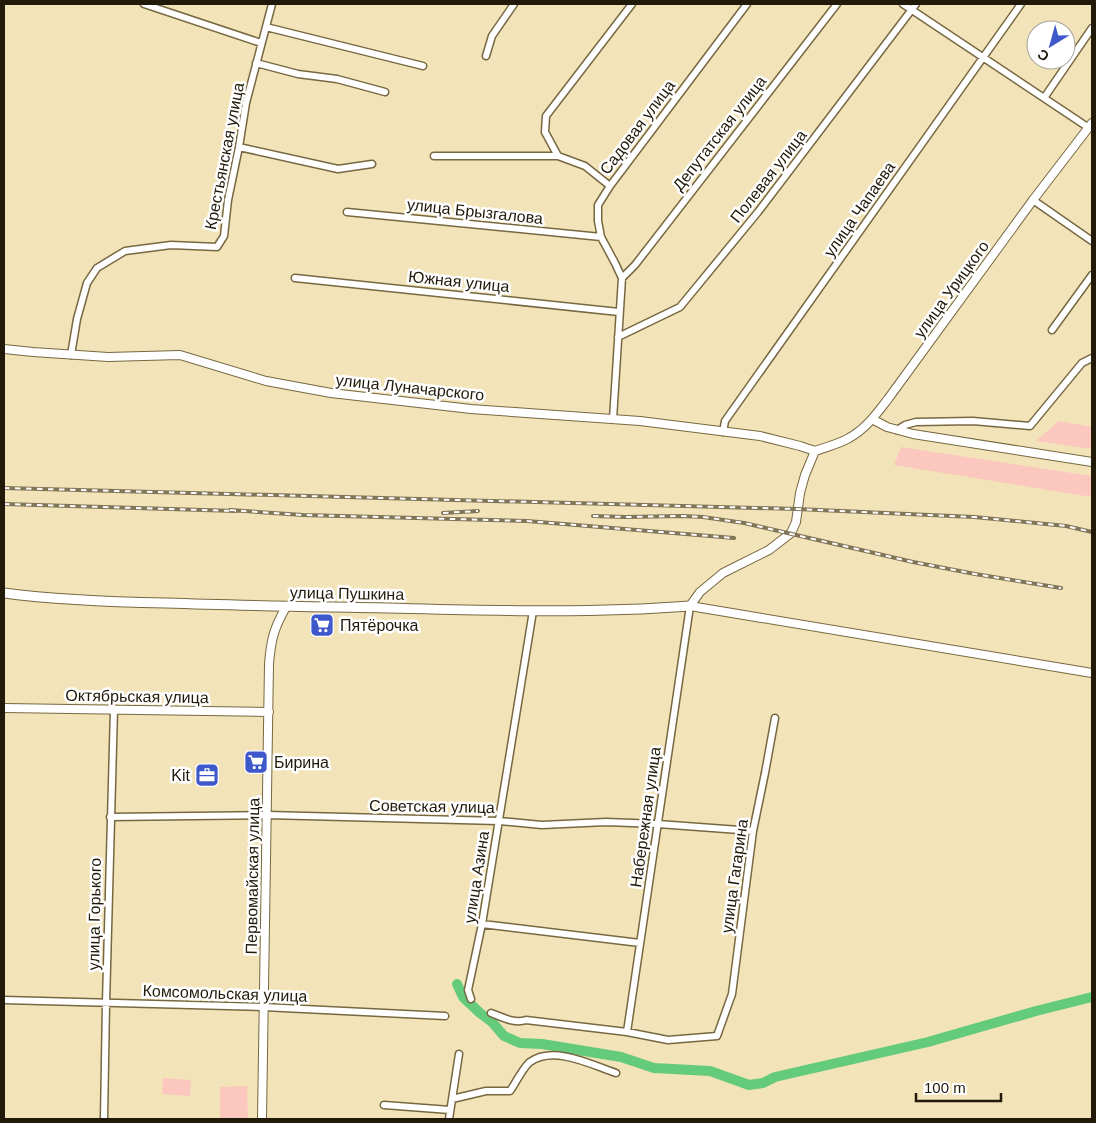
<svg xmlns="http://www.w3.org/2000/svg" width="1096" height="1123" viewBox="0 0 1096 1123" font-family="Helvetica,sans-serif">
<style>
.green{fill:#fcc7be}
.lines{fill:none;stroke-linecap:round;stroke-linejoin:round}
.river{stroke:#64cb7b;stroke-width:10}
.minor-casing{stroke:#776842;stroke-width:9}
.tertiary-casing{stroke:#776842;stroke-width:10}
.secondary-casing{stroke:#776842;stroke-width:11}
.minor{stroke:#fff;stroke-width:6}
.tertiary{stroke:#fff;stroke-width:8}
.secondary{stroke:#fff;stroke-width:9}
.rail-casing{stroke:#807558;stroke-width:4}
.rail{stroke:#fff;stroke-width:2;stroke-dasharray:5.5;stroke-linecap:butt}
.labels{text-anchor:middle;stroke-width:5;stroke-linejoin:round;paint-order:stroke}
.street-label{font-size:16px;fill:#211a0a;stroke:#fff}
.poi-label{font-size:16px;fill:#211a0a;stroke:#fff;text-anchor:start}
</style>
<rect width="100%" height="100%" fill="#f3e3b8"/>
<path class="green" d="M1059,421L1092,427V449L1036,441Z
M901,447L1092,476V497L894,465Z
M163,1078L191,1080L190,1096L162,1094Z
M247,1086L248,1119H220V1087Z"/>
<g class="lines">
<path class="river" d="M457,984L463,997L480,1013L492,1022L504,1036L520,1043L542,1044L621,1057L654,1068L710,1071L749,1085L763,1083L775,1077L928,1042L1036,1011L1092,997"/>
<g class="minor-casing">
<path id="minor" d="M144,4L261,43
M903,4L1089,128
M266,27L423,66
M486,56L492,36L514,4
M256,63L298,74L337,79L385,92
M1044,98L1092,28
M239,147L338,169L372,164
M434,156H558
M610,186L585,166L558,156L545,132L546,116L632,4
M1033,200L1092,241
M347,212L601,237
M295,278L619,312
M622,278L635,265L837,4
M1052,330L1092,275
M618,337L680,307L758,212L916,4
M71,355L77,319L87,283L97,268L125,251L171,245L217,247L224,236L228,200L239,147L246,103L272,4
M613,419L622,278L615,263L601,237L598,221V205L610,186L747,4
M897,430L905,425L916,422L973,421L1030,426L1082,363L1092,358
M723,432L725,421L1021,4
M110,817L267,815L499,821L542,825L606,822L658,824L753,831
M482,924L640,943
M471,999L468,990L482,924L533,611
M4,1000L263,1007L445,1016
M491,1013C502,1017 514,1024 526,1020L627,1032L668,1040L717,1036L732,994L753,831L765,773L775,718
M627,1032L690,606
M452,1099L486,1091H510C515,1084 524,1066 530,1062C554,1045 592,1065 616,1073
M384,1105L450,1110
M104,1119L106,1003L114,709
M449,1119L459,1054"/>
</g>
<g class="tertiary-casing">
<path id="tertiary" d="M4,349L33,352L108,357L180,355L266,381L331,393L471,409L640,421L760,436L800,446L815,451
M872,419L887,427L913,434L1092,462
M815,451L805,475L800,493L796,522L791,533L769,550L723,573L700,592L690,606L1092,673
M815,451C826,447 839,444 849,438C866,429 877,413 888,399L1033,200L1092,123
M4,708L269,712
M262,1119L269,664C271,639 274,628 286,607"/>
</g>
<g class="secondary-casing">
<path id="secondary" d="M4,593C57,600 112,602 166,603C222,605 279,606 335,607C454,609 572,615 690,606"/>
</g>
<use href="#minor" class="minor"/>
<use href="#tertiary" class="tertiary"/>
<use href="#secondary" class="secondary"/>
<g class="rail-casing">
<path id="rail" d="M4,488L797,509L974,517L1066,526L1092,532
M4,504L236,511
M230,510L303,515L527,521L734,538
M443,513L478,511
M593,516L625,517L682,516L703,517L744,523L913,562L975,574L1061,588"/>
</g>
<use href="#rail" class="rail"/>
</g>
<defs>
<g id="supermarket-square" transform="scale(1.25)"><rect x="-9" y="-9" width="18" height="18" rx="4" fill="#3e58cb" stroke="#fff"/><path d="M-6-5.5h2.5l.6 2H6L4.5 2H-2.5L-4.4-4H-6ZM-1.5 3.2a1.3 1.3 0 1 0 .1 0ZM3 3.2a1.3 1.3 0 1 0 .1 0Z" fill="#fff"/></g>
<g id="office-square" transform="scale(1.25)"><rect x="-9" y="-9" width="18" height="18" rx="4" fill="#3e58cb" stroke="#fff"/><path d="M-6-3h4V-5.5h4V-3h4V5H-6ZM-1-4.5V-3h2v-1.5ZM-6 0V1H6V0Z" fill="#fff"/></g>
</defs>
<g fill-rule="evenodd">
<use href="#supermarket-square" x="322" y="625"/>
<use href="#supermarket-square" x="256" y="762"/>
<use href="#office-square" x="207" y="775"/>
</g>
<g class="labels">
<g class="street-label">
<text transform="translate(637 127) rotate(-53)" y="6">Садовая улица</text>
<text transform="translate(719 133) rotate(-52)" y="6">Депутатская улица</text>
<text transform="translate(224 156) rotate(-79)" y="6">Крестьянская улица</text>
<text transform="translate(768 176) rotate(-52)" y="6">Полевая улица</text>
<text transform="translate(859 209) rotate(-55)" y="6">улица Чапаева</text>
<text transform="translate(475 211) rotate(6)" y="6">улица Брызгалова</text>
<text transform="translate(459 281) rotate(6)" y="6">Южная улица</text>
<text transform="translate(951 289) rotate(-54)" y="6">улица Урицкого</text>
<text transform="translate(410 387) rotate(6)" y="6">улица Луначарского</text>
<text transform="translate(347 593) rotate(1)" y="6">улица Пушкина</text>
<text transform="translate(137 696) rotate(1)" y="6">Октябрьская улица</text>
<text transform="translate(432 806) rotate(1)" y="6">Советская улица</text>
<text transform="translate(645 817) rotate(-82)" y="6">Набережная улица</text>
<text transform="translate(252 876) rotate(-89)" y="6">Первомайская улица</text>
<text transform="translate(734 876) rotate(-82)" y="6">улица Гагарина</text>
<text transform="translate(476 877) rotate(-81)" y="6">улица Азина</text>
<text transform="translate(94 914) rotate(-89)" y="6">улица Горького</text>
<text transform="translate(225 993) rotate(2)" y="6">Комсомольская улица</text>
</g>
<g class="poi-label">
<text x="340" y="631">Пятёрочка</text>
<text x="274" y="768">Бирина</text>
<text x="190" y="781" text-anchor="end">Kit</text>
</g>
</g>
<rect width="1096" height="1123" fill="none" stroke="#211a0a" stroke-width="10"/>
<g transform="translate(1051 45) rotate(217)"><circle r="24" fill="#ffffff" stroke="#a6a39d"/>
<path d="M0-4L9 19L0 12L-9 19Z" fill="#3e58cb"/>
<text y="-8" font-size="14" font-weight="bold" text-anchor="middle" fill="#211a0a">С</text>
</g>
<path d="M916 1093v8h85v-8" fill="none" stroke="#211a0a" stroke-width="2.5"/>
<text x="924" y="1093" font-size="15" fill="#211a0a" stroke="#ffffff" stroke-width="4" paint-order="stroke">100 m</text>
</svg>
